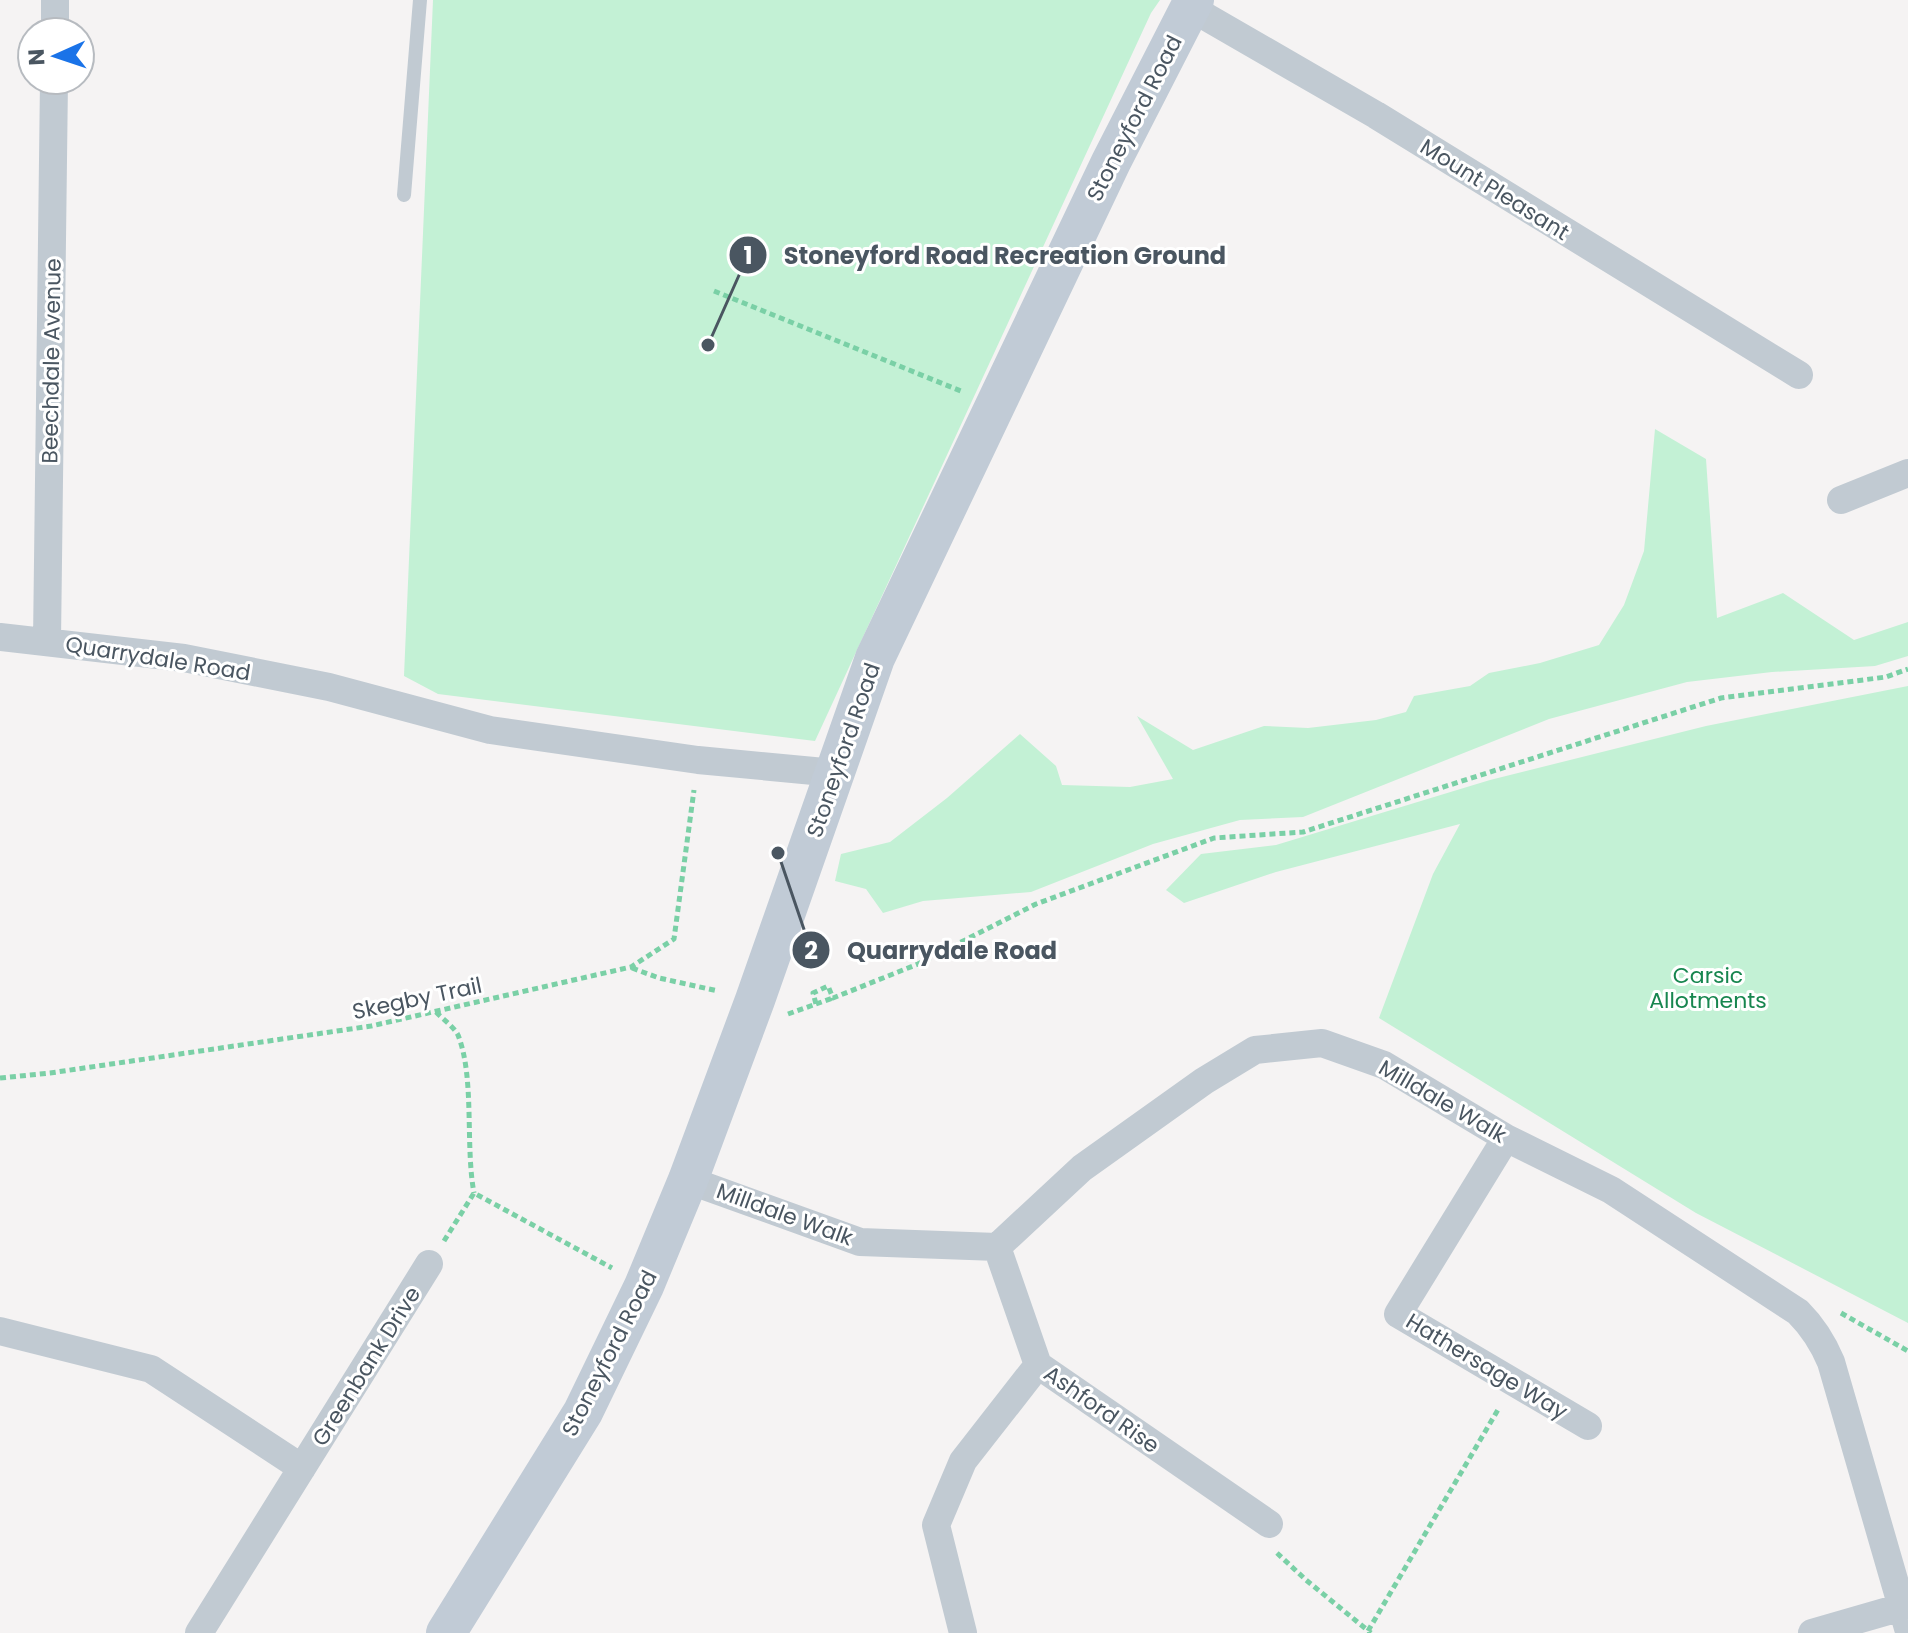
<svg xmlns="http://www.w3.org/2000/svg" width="1908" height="1633" viewBox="0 0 1908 1633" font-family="Poppins,sans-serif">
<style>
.green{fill:#c3f1d5}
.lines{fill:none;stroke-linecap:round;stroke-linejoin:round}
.path{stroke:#7ad0a6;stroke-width:5;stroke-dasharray:6 4;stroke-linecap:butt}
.service{stroke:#c1cad2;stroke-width:14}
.minor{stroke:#c1cad2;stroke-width:28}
.secondary{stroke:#c1cbd6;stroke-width:40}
.labels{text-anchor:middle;stroke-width:6;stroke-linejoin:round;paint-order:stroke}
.street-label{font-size:22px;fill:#4a5661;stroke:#fff}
.park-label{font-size:22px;fill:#17864f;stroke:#fff}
.leader{fill:none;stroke:#4a5661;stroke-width:3}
.callout-dot{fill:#4a5661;stroke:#fff;stroke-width:3}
.mark-label{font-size:24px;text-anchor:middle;font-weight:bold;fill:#fff}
.callout-label{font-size:24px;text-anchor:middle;font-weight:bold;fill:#4a5661;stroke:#fff;stroke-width:6;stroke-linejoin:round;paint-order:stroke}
</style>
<rect width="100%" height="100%" fill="#f5f3f3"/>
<path class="green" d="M433,0H1160L1151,13L815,741L438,694L404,676Z
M1655,429L1706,459L1717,618L1783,593L1854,640L1908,622V656L1875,666L1772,672L1687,682L1549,719L1303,817L1240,820L1153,844L1031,892L923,901L883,913L866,889L835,881L841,854L890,842L947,798L1020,734L1056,766L1062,785L1130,787L1173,779L1137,716L1193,750L1264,726L1308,728L1376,720L1406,712L1414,696L1470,686L1489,673L1540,663L1599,645L1624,605L1644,551Z
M1908,686V1323L1696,1213L1379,1018L1433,874L1460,824L1276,872L1184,903L1166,890L1201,854L1276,845L1490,780L1706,726Z"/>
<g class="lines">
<path class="path" d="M714,291L961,391
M632,968L659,978L718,991
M816,1004L833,998
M436,1012C443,1019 454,1027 458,1035C475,1078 465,1145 474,1193
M788,1014L816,1004L813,993L828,986L833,998L918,964L1036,904L1214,838L1303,832L1721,698L1886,677L1908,669
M0,1078L50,1073L371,1026L631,967L674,939L694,790
M444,1241L474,1193L612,1268
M1841,1313L1908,1351
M1277,1553L1306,1580L1371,1633
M1368,1631L1499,1408"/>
<path class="service" d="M404,195L420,0"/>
<path class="minor" d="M1189,7L1376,115L1799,375
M55,32V0
M1841,500L1908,473
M0,637L184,658L329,687L490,730L698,760L835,773
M47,641L54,80
M1506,1138L1398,1314L1588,1426
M688,1180L860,1242L997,1247L1082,1168L1204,1081L1255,1050L1322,1043L1384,1065L1506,1138L1611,1190L1798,1312C1813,1327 1823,1343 1831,1362L1908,1628
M997,1247L1038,1365L1269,1524
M0,1331L151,1369L302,1468
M199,1633L429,1264
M963,1633L936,1525L963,1461L1038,1365
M1812,1633L1902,1607"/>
<path class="secondary" d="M446,1633L583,1412L644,1286L688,1180L755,1000L875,658L1111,162L1194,0"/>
</g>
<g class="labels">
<g class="street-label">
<text transform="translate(1134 118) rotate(-63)" y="8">Stoneyford Road</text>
<text transform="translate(1495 189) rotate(32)" y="8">Mount Pleasant</text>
<text transform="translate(51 361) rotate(-89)" y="8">Beechdale Avenue</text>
<text transform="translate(158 658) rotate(9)" y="8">Quarrydale Road</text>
<text transform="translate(843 750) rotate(-71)" y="8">Stoneyford Road</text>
<text transform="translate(417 998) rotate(-12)" y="8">Skegby Trail</text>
<text transform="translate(1443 1101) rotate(30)" y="8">Milldale Walk</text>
<text transform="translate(785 1214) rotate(20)" y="8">Milldale Walk</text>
<text transform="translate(609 1353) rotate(-63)" y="8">Stoneyford Road</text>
<text transform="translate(366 1366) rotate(-58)" y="8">Greenbank Drive</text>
<text transform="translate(1487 1366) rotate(31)" y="8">Hathersage Way</text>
<text transform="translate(1102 1409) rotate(35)" y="8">Ashford Rise</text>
</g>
<g class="park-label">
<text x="1708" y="983">Carsic<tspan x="1708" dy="25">Allotments</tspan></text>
</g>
</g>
<path class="leader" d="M708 345L748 255M778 853L811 950"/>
<g class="callout-dot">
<circle cx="708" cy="345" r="8"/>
<circle cx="778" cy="853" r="8"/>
<circle cx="748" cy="255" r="20"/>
<circle cx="811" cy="950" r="20"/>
</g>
<g class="mark-label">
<text x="748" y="264">1</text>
<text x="811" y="959">2</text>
</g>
<g class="callout-label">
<text x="1005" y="264">Stoneyford Road Recreation Ground</text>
<text x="952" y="959">Quarrydale Road</text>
</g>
<g transform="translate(56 56) rotate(267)"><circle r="38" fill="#ffffff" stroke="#b7bbc0" stroke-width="2"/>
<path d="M0-6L14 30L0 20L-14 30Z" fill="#1a73e8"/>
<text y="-12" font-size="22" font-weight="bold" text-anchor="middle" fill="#4a5661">N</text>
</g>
</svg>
